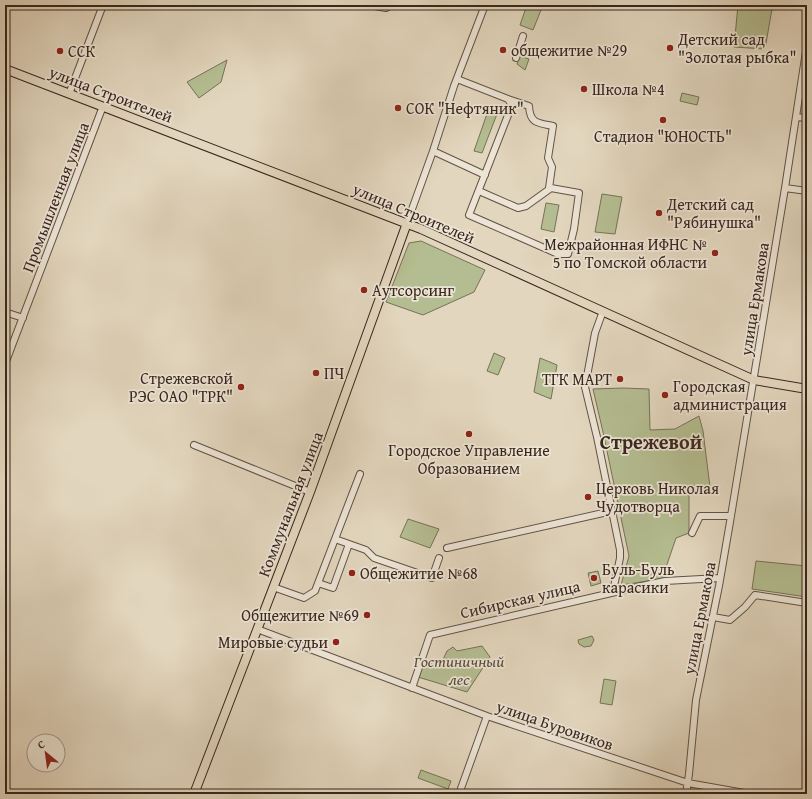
<svg xmlns="http://www.w3.org/2000/svg" width="812" height="799" viewBox="0 0 812 799" font-family="'Gentium Book Plus',serif">
<style>
.green{fill:#b4bd91;stroke:#767257}
.lines{fill:none;stroke-linecap:round;stroke-linejoin:round}
.minor-casing{stroke:#625245;stroke-width:8}
.major-casing{stroke:#38261d;stroke-width:10}
.minor{stroke:#ece4d5;stroke-width:6}
.major{stroke:#e2d6be;stroke-width:8}
.poi-dot{fill:#8f2418;stroke:#ece4d5;stroke-width:1.5}
.labels{text-anchor:middle;stroke-width:3.5;stroke-linejoin:round;paint-order:stroke}
.poi-label{font-size:16px;fill:#38261d;stroke:#ece4d5;text-anchor:start}
.street-label{font-size:16px;fill:#38261d;stroke:#ece4d5}
.park-label{font-size:16px;font-style:italic;fill:#574c3a;stroke:#ece4d5}
.district-label{font-size:20px;font-weight:bold;fill:#38261d;stroke:#ece4d5}
</style>
<rect width="100%" height="100%" fill="#e2d6be"/>
<filter id="stains"><feTurbulence type="fractalNoise" baseFrequency=".005" numOctaves="4"/><feColorMatrix values="0 0 0 0 .2 0 0 0 0 .09 0 0 0 0 .02 0 0 0 .5 -.17"/></filter>
<radialGradient id="worn" r=".72"><stop offset=".6" stop-color="#630" stop-opacity="0"/><stop offset="1" stop-color="#630" stop-opacity=".3"/></radialGradient>
<path class="green" d="M527,5H543L533,30L520,25Z
M738,5H753L772,9L765,49L734,47Z
M520,56L529,59L525,70L517,64Z
M227,60L221,82L199,98L187,82Z
M682,93L699,97L697,105L680,101Z
M488,111L497,114L482,153L474,151Z
M602,194L622,197L615,234L595,232Z
M546,203L559,205L554,232L541,229Z
M421,241L485,270L474,292L423,315L386,302L409,243Z
M494,353L505,358L498,375L487,371Z
M540,358L557,365L551,399L534,392Z
M623,388L649,389L650,430L675,429L699,416L703,431L710,487L689,485V533L676,538L662,579L621,585L629,556L603,432L593,389Z
M408,519L439,529L430,548L400,537Z
M756,561L807,566V597L752,589Z
M598,571L601,583L591,586L588,573Z
M592,636L594,640L591,646L584,647L579,644L578,640Z
M482,646L490,657L467,692L418,677L425,661L440,666L447,651L453,647L457,651Z
M604,679L616,681L612,705L600,703Z
M421,770L451,781L448,789L418,778Z"/>
<g class="lines">
<g class="minor-casing">
<path id="minor" d="M369,5L386,8L391,5
M516,58L523,36
M457,79L508,99L512,105L469,215L558,254H568L574,229L579,193L551,188L526,206L518,208L479,191
M69,94L103,5
M508,99L529,106C530,124 538,123 553,126L548,158L552,167L549,188
M796,117L807,118
M433,151L485,175
M785,188L807,191
M407,223L433,151L454,86L485,5
M603,311L595,333L585,387L597,437L620,550V558L613,591
M5,312L23,318
M5,364L103,106
M194,445L310,492
M692,533L700,516H731
M335,539L366,550L374,558L432,578L439,558
M447,548L612,511
M318,583L333,588L349,544
M273,587L304,598L315,591L360,474
M713,617L730,620L745,607L755,595L807,603
M257,629L487,716L688,783L750,794
M412,688L430,635L646,585L665,581L720,578
M459,794L487,716
M686,794L689,774L696,700L719,586L730,522L785,188L807,45"/>
</g>
<g class="major-casing">
<path id="major" d="M5,69L421,229L754,380L807,389
M194,794L310,492L407,223"/>
</g>
<use href="#minor" class="minor"/>
<use href="#major" class="major"/>
</g>
<g class="poi-dot">
<circle cx="670" cy="48" r="4"/>
<circle cx="503" cy="50" r="4"/>
<circle cx="60" cy="51" r="4"/>
<circle cx="584" cy="89" r="4"/>
<circle cx="398" cy="108" r="4"/>
<circle cx="663" cy="120" r="4"/>
<circle cx="659" cy="213" r="4"/>
<circle cx="715" cy="253" r="4"/>
<circle cx="364" cy="290" r="4"/>
<circle cx="316" cy="373" r="4"/>
<circle cx="620" cy="379" r="4"/>
<circle cx="241" cy="387" r="4"/>
<circle cx="665" cy="395" r="4"/>
<circle cx="469" cy="434" r="4"/>
<circle cx="588" cy="497" r="4"/>
<circle cx="352" cy="573" r="4"/>
<circle cx="594" cy="578" r="4"/>
<circle cx="367" cy="615" r="4"/>
<circle cx="336" cy="642" r="4"/>
</g>
<g class="labels">
<g class="poi-label">
<text x="678" y="45">Детский сад<tspan x="678" dy="18">"Золотая рыбка"</tspan></text>
<text x="511" y="56">общежитие №29</text>
<text x="68" y="57">ССК</text>
<text x="592" y="95">Школа №4</text>
<text x="406" y="114">СОК "Нефтяник"</text>
<text x="663" y="142" text-anchor="middle">Стадион "ЮНОСТЬ"</text>
<text x="667" y="210">Детский сад<tspan x="667" dy="18">"Рябинушка"</tspan></text>
<text x="707" y="250" text-anchor="end">Межрайонная ИФНС №<tspan x="707" dy="18">5 по Томской области</tspan></text>
<text x="372" y="296">Аутсорсинг</text>
<text x="324" y="379">ПЧ</text>
<text x="233" y="384" text-anchor="end">Стрежевской<tspan x="233" dy="18">РЭС ОАО "ТРК"</tspan></text>
<text x="612" y="385" text-anchor="end">ТГК МАРТ</text>
<text x="673" y="392">Городская<tspan x="673" dy="18">администрация</tspan></text>
<text x="469" y="456" text-anchor="middle">Городское Управление<tspan x="469" dy="18">Образованием</tspan></text>
<text x="596" y="494">Церковь Николая<tspan x="596" dy="18">Чудотворца</tspan></text>
<text x="602" y="575">Буль-Буль<tspan x="602" dy="18">карасики</tspan></text>
<text x="360" y="579">Общежитие №68</text>
<text x="359" y="621" text-anchor="end">Общежитие №69</text>
<text x="328" y="648" text-anchor="end">Мировые судьи</text>
</g>
<g class="street-label">
<text transform="translate(111 94) rotate(21)" y="6">улица Строителей</text>
<text transform="translate(55 197) rotate(-69)" y="6">Промышленная улица</text>
<text transform="translate(414 213) rotate(23)" y="6">улица Строителей</text>
<text transform="translate(754 299) rotate(-81)" y="6">улица Ермакова</text>
<text transform="translate(290 504) rotate(-69)" y="6">Коммунальная улица</text>
<text transform="translate(520 599) rotate(-13)" y="6">Сибирская улица</text>
<text transform="translate(699 618) rotate(-79)" y="6">улица Ермакова</text>
<text transform="translate(555 725) rotate(19)" y="6">улица Буровиков</text>
</g>
<g class="park-label">
<text x="459" y="667">Гостиничный<tspan x="459" dy="18">лес</tspan></text>
</g>
<g class="district-label">
<text x="651" y="449">Стрежевой</text>
</g>
</g>
<rect width="812" height="799" fill="none" stroke="#e2d6be" stroke-width="20"/>
<rect x="6" y="6" width="800" height="787" fill="none" stroke="#38261d" stroke-width="2"/>
<rect x="10" y="10" width="792" height="779" fill="none" stroke="#38261d"/>
<g transform="translate(46 753) rotate(331)"><circle r="19" fill="#ece4d5" stroke="#a4988b"/>
<path d="M0-3L7 15L0 10L-7 15Z" fill="#8f2418"/>
<text y="-6" font-size="11" font-weight="bold" text-anchor="middle" fill="#38261d">С</text>
</g>
<rect width="100%" height="100%" filter="url(#stains)"/>
<rect width="100%" height="100%" fill="url(#worn)"/>
</svg>
